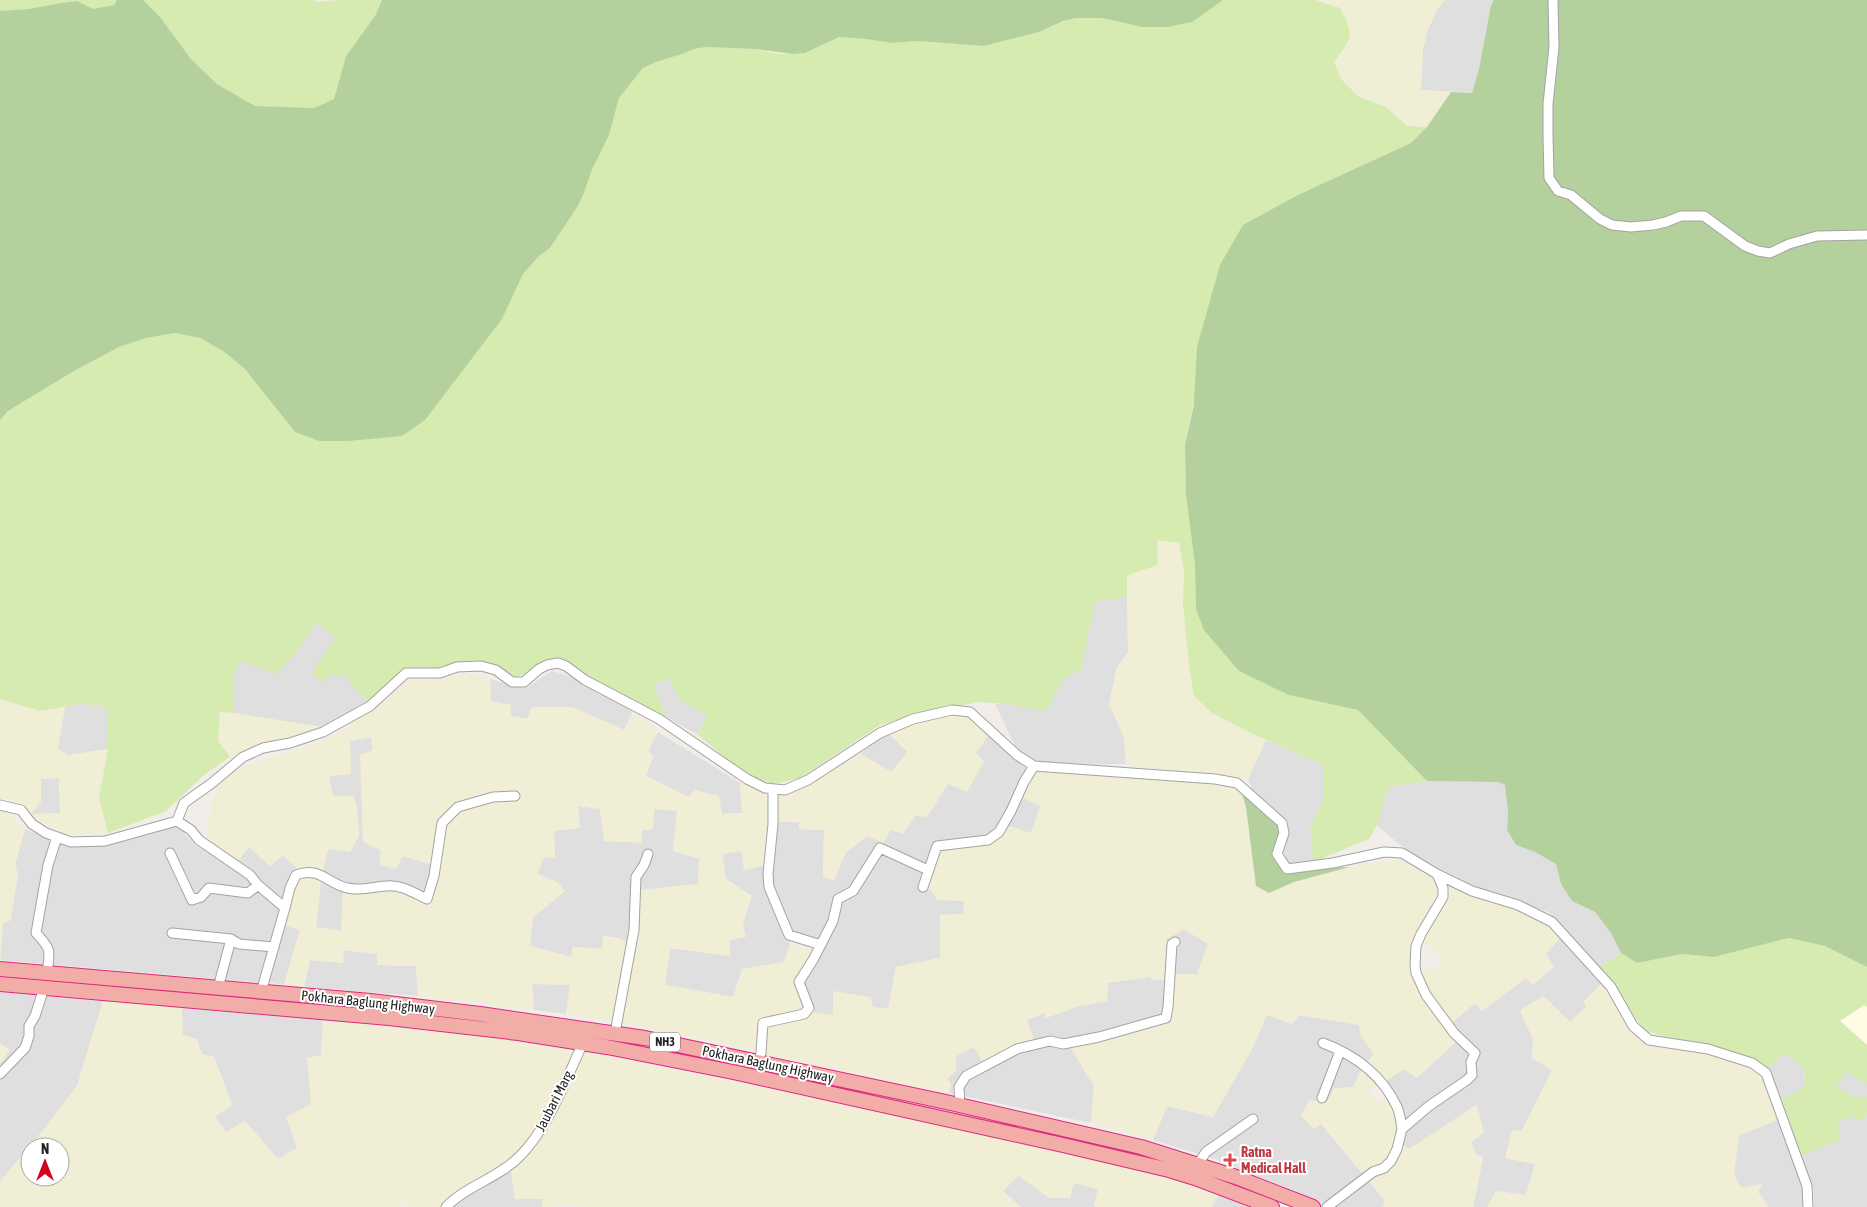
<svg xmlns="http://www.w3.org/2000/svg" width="1867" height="1207" viewBox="0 0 1867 1207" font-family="'Asap Condensed',sans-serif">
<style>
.residential{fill:#e0dfdf}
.education{fill:#fffbe4}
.farmland{fill:#f0eed4;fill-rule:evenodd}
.grass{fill:#d5ebaf}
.forest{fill:#b4d19d}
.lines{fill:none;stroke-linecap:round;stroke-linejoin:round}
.minor-casing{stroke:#a3a3a3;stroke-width:11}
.trunk-casing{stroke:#dd2880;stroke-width:16}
.minor{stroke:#fff;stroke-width:9}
.trunk{stroke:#f3ada8;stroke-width:14}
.health-dot{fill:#e0444e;stroke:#fff;stroke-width:2}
.labels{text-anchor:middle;stroke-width:4;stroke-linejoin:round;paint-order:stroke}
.shield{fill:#fff;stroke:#646464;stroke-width:1}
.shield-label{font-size:12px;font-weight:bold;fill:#222}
.street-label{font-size:14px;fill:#222;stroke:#fff}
.health-label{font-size:14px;font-weight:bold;fill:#be3a42;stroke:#fff;text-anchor:start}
</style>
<rect width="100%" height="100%" fill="#f2ede9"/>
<path class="residential" d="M1445,0H1494L1491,5L1479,69L1473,93L1421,90L1423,49L1428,29L1437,10Z
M1127,597L1128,653L1117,667L1109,704L1124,737L1126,764L1080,765L1035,761L1018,752L995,704H1006L1046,711L1064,678L1081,670L1095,601Z
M317,622L335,638L332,674L345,675L368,702L321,727L234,713V671L241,661L296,653Z
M552,671L569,676L631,709L632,714L624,730L572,707L528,719L511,716L491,701L490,679L511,685L528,687Z
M669,678L680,699L707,716L698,735L666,717L654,684Z
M81,704L108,707V749L69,755L58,749L65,706Z
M658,732L740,783L742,813L722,814L646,776L653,757L648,751Z
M888,733L908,752L891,772L861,754L876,739Z
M989,734L1007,749L1023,766L1033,772L1041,806L1031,833L1000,837L985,844L925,885L933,892L937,900L965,901L964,914L940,915V958L896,967L888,1009L873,1007L833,992V1016L815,1013L804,982L824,944L799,937L789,929L770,876L774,822H799V829L824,830L823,877L834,880L845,854L868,835L891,830L903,833L916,815L927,817L948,784L976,753Z
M371,737L374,750L362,799L363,842L381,850L380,865L402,856L431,864L441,870L433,896L392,882L365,887L338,880L323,871L328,849L333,797L329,775L350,741Z
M1266,740L1323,765L1324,799L1310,827L1313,862L1288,866L1283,848L1288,830L1284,819L1252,789L1248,779Z
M59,778L60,813L30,815L41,802V779Z
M1427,781L1498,782L1505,785L1508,812L1507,830L1516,845L1535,852L1556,864L1561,884L1572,901L1595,912L1611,933L1621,953L1599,967L1548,912L1477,887L1427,862L1399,844L1377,825L1388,787Z
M578,806L600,809L604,841L642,842V830L653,829L654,809L677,811L673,851L699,859L698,884L641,890L636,944L613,937L604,936L602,949L573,947L571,957L530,946L533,917L565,891L557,882L537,874L544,857H555L554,831Z
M177,825L195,845L250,877L282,908L261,983L0,960L3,923L18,875L15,865L25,829L68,847L98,845L134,838Z
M249,847L270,866L283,855L298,869L290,883L283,903L236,863Z
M741,850L766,865L767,896L776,918L790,944L784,962L742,969L734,997L665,985L670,948L730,956V940L743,924L751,896L726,879L722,854Z
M321,881L335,885L343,891L341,931L316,927Z
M284,925L300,930L284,985L266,982Z
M1184,929L1208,944L1197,974H1176L1171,1019L1161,1025L1072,1048L1088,1077L1094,1084L1091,1123L949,1093L951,1084L947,1079L956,1070V1056L974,1046L1012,1048L1034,1040L1027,1020L1045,1013L1046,1018L1079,1006L1107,1001L1108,983L1149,977L1167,939Z
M1560,938L1601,984L1584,1001L1586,1007L1570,1022L1520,1010L1533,1039L1532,1058L1552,1070L1521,1132L1506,1158L1535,1164L1526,1195L1496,1191L1487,1207H1473L1483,1157L1476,1155L1471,1142L1476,1105L1409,1150L1402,1144L1386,1081L1404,1069L1464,1037L1452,1023L1475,1003L1482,1011L1526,977L1534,984L1546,954Z
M343,950L377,954V965L416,966L418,996L304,987L310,960L343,963Z
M532,984L570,985L566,1014L534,1010Z
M0,992L103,1001L77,1086L33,1143L0,1181V1063L10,1050L0,1043Z
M182,1007L323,1019L321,1055L307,1058L311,1104L297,1148L278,1159L245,1121L226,1132L215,1116L232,1104L214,1057L202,1054L182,1035Z
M1267,1015L1292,1024L1299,1015L1360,1025V1034L1374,1054L1362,1068L1353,1087L1321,1124L1385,1201L1383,1207H1336L1212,1158L1153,1140L1167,1106L1213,1117L1251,1051Z
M1785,1053L1804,1068L1805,1086L1782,1100L1767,1069Z
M1847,1072L1867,1084V1098L1854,1097L1836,1087Z
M1867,1113V1207H1814L1813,1189L1801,1155L1840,1140L1838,1124L1848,1116L1864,1120Z
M1777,1120L1805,1191L1806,1207H1769L1758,1192L1762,1184L1741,1188L1734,1175L1738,1136Z
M511,1171L515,1199H542V1207H450L455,1202Z
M1018,1175L1049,1198L1073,1182L1098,1189L1094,1205L1098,1207H1021L1002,1191Z
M1220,1194L1253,1205L1252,1207H1212Z"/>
<path class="education" d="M1864,1004L1867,1007V1045L1839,1021Z"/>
<path class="farmland" d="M1315,0H1445L1437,10L1428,29L1423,49L1421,90L1451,92L1427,127L1407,126L1386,107L1359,97L1341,79L1334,62L1350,39L1340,8Z
M1156,540L1179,543L1184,572L1183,604L1189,664L1212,713L1266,740L1248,779L1213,772L1177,771L1126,764L1124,737L1109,704L1117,667L1128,653L1127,575Z
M469,674L490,679L491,701L511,705V716L527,719L532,707H572L624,730L632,714L658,732L648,750L653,757L646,776L688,797L695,790L719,796L722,814L742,813L740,783L769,796V841L766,865L744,870L741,851L722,854L726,879L752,896L743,924L746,937L730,940V956L670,948L665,985L733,997L742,969L784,962L790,944L814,950L797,981L806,1006L803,1012L765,1018L761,1023L759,1051L621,1022L636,944L641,890L698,884L699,859L673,851L677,811L654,809L653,829L642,830V843L604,841L600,809L578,806L580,828L554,831L555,858L544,857L537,874L557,882L565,891L533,917L530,946L571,957L573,947L602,949L603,936L629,942L613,1021L566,1014L570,985L532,984L534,1010L418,996L416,966L377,965V954L344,950L343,963L310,960L304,987L284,985L300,930L284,925L294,884L307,877L321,881L316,927L341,931L343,891L367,893L398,890L431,903L441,870L431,864L403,856L396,869L380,865L381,850L363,842L360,755L373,750L371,737L350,741L351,774L329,776L333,796H354L357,809L359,836L350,852L328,849L323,871L307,867L298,869L283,855L270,866L249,847L236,863L213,848L204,831L210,821L212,801L217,786L233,770L299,749L336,735L382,703L407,681L437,679Z
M0,699L40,711L65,706L58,749L68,755L108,749L99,798L108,833L70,835L45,825L30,815L28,811L14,799L0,800ZM59,778L60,813L30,814L41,802V779Z
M220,712L234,713L321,727L287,738L261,743L230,757L218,741Z
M956,713L967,716L989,734L976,753L984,761L967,792L948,784L927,817L916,815L903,834L891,830L883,843L867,836L845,854L834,880L823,877L824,830L799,829V822H774L775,794L817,779L861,754L891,772L908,752L888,733L924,719Z
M1033,772L1132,776L1201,783L1241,791L1246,807L1256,885L1269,893L1294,882L1350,867L1398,859L1432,878L1439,892L1418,930L1411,948L1413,981L1455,1043L1417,1078L1404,1069L1369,1091L1378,1103L1389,1095L1399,1120L1396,1140L1387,1160L1363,1173L1321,1124L1314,1129L1301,1116L1309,1100L1327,1102L1334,1088L1353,1087L1362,1068L1374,1055L1360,1034L1359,1025L1299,1015L1292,1024L1267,1015L1251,1051L1213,1117L1190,1110L1167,1106L1153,1140L1091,1123L1094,1084L1088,1077L1071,1048L1161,1025L1170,1019L1176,974H1197L1208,944L1184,929L1167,939L1164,980H1153L1149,977L1108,983L1107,1001L1079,1006L1045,1018V1013L1027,1020L1034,1041L1012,1048L982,1061L974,1047L956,1056V1071L947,1079L951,1084L949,1093L765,1054L766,1028L769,1024L815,1013L833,1015V991L871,997L873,1007L888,1009L896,967L940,958V915L963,914L964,901L937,900L933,892L925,885L938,851L985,844L1000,837L1006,825L1031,833L1040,806L1022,797Z
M4,812L25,829L15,865L18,875L11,920L3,924L0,960V813Z
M1442,880L1479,898L1505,905L1545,922L1560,938L1546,954L1554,967L1533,985L1526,978L1482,1011L1474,1003L1452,1023L1442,1008L1426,988L1419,966L1435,974L1443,955L1421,941L1446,895Z
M1601,984L1631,1029L1649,1042L1692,1047L1756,1070L1764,1079L1777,1120L1739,1136L1734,1175L1741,1188L1762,1184L1758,1192L1769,1207H1487L1496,1191L1526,1195L1535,1164L1505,1158L1512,1130L1522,1131L1552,1070L1532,1058L1533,1039L1520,1010L1544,996L1570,1022L1586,1007L1584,1001Z
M103,1001L182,1007L183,1035L197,1039L202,1054L214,1057L232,1105L215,1117L226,1132L245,1121L278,1159L297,1148L286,1117L311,1104L307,1058L321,1055L323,1019L511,1040L577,1050L539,1126L518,1150L495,1172L462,1190L440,1207H412L403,1201L398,1207H0V1181L33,1143L77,1086ZM30,1147H60V1177H30Z
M0,1043L10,1050L0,1063Z
M583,1051L963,1129L1119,1166L1159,1171L1220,1194L1212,1207H1098L1094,1206L1098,1189L1074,1183L1070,1198H1049L1019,1175L1003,1191L1021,1207H582V1205L542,1207V1199H515L511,1171L519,1160Z
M1477,1105L1484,1133L1471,1142L1476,1155L1483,1157L1473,1207H1383L1385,1201L1370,1182L1397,1164L1402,1144L1409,1149Z"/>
<path class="grass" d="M0,0H117L114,5L93,9L77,1L60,3L29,9L0,11Z
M143,0H312L318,2L337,0H382L375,16L346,56L334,99L314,108L255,106L217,84L191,59L160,17Z
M1223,0H1315L1340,8C1355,37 1352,36 1334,62L1341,79L1359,97L1386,107L1407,126L1427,127L1411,143L1300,194L1193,404L1185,445L1186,495L1195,565L1196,609L1289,695L1358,710L1427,781L1388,787L1377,825L1369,839L1313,862L1310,827L1324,799L1323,765L1249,732L1212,713L1194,696L1189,664L1183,604L1184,572L1179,543L1157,540L1158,565L1127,575V597L1095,601L1081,670L1064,678L1046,711L1006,704L980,702L964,705H949L880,725L800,778L774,784L756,778L728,760L698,735L707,716L680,699L669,678L654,684L666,717C645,706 616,695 597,682C587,675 569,658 558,659C541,660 531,673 516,677L491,663L468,662L434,669L401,671L368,702L345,676L332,674L322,682L312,673L335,638L317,622L296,653L277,674L241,661L234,671V713L220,712L218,741L230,757L205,774L166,811L108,833L99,798L108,749V707L81,704L40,711L0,699V420L8,411L74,371L119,347L146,338L175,333L200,338L223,351L244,368L295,432L319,441L502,319L523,274L539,256L550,248L578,206L592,170L609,135L619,98L643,68L656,62L682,54L694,49L706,47L755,49L779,54L805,53L839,37L866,39L892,43L918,41L984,46L1039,32L1063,21L1076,18H1102L1128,24L1212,7Z
M1789,938L1825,946L1867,967V1007L1864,1005L1840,1021L1867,1045V1084L1847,1072L1836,1087L1854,1097L1867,1098V1113L1864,1120L1847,1117L1838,1124L1840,1140L1801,1155L1782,1100L1805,1086L1804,1068L1785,1053L1767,1069L1747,1057L1709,1044L1667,1037L1645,1031L1599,967L1621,953L1637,963L1682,954L1714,957Z"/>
<path class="forest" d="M117,0H143L160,17L191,59L217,84L255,106L314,108L334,99L346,56L375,16L382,0H1223L1192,22L1167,27H1142L1102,18H1076L1063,21L1039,32L984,46L918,41L892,43L866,39L839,37L805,53L793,54L755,49L706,47L694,49L682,54L656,62L643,68L619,98L609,135L592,170L583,195L578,206L550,248L539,256L523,274L502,319L425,420L402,436L348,441H319L295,432L244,368L223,351L200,338L175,333L146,338L119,347L74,371L8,411L0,420V11L29,9L60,3L77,1L93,9L114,5Z
M1494,0H1867V967L1825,946L1789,938L1714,957L1682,954L1637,963L1621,953L1611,933L1595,912L1572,901L1561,884L1556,864L1535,852L1516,845L1507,830L1508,812L1505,785L1498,782L1427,781L1358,710L1289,695L1239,671L1204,630L1196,609L1195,565L1186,495L1185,445L1194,404L1197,347L1220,265L1243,225L1300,194L1411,143L1427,127L1451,92L1472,93L1479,69L1491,5Z
M1241,791L1278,826L1284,869L1350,867L1294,882L1269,893L1256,886L1246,807Z"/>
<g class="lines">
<g class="minor-casing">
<path id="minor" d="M1553,0L1554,47L1548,104V135L1549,178L1558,191L1571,195L1600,219L1612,225L1631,227L1653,225L1666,222L1681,216H1704L1745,246L1758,251L1770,253L1789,244L1817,236L1867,235
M773,789V824L768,874L769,887L789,935L821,945
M0,805L21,810L32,824L46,833L71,842L105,841L177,821L191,830L199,840L250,875L258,885
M177,821L184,803L212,783L243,757L263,748L290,743L323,732L370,706L406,673H440L457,667L481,666L496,670L512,682H524L539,669L547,665L558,663L566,666L585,680L659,719L747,779L765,788L785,790L808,780L880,733L913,719L952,710L970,712L1017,755L1034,766L1215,779L1237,783L1282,823L1284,833L1277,854L1287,869L1333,863L1384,852L1402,853L1437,874L1472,891L1518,905L1552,922L1611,987L1633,1026L1649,1040L1708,1049L1752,1063L1766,1073L1807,1186L1808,1207
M170,853L192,900L201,897L209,888L248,893L258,885L285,908L261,992
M923,887L937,846L988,840L999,832L1011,811L1024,782L1034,766
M285,908L290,888L296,875C319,866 327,883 347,888C363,891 371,887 386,886C400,884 414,893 427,899L434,876L442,823L458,807L493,797L515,796
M172,933L231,939L218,988
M231,939L239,944L274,947
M47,973C50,950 52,950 36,933L48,865L57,837
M615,1033L634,930L636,877L644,865L648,854
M1323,1043C1355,1055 1383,1076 1397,1107C1400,1113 1401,1122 1402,1129
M758,1062L761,1053L763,1023L804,1014L809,1008L799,982L813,960L833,921L838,899L853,891L880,848L928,870
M0,1074L25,1048L29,1036V1026L35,1016L44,988
M1322,1098L1340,1051
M960,1105L959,1087L966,1076L1017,1049L1050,1041L1063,1044L1099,1037L1166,1018L1168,1007L1172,944L1175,942
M1198,1164L1206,1152L1253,1119
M446,1207C466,1186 498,1178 519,1157C548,1129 566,1079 583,1043
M1327,1207L1373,1172L1384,1168L1391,1161L1397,1149L1402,1129L1429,1106L1467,1080L1472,1075L1471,1062L1475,1053L1454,1033L1426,995L1416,973L1415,966L1416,946L1421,934L1443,897V888L1437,874"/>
</g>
<g class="trunk-casing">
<path id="trunk" d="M0,969L371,1001L480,1014L645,1038L946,1102L1141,1147L1236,1177L1313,1207
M0,984L389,1018L518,1033L607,1047L733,1072L1063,1145L1169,1170L1195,1178L1272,1207"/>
</g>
<use href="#minor" class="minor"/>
<use href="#trunk" class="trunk"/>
</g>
<path class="health-dot" d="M1227.5 1152.5h5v5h5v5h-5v5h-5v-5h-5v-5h5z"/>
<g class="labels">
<rect class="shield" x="650" y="1032.5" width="30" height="19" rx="4"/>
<g class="shield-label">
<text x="665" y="1046">NH3</text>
</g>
<g class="street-label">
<text transform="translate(368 1002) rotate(6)" y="5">Pokhara Baglung Highway</text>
<text transform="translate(768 1064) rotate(12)" y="5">Pokhara Baglung Highway</text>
<text transform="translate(554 1101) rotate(-63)" y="5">Jaubari Marg</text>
</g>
<g class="health-label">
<text x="1241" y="1157">Ratna<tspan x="1241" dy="16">Medical Hall</tspan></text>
</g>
</g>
<g transform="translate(45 1162)"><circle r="24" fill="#ffffff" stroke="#a7a7a7"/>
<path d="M0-4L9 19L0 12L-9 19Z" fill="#d3001e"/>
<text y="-8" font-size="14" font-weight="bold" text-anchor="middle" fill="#222222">N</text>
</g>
</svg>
